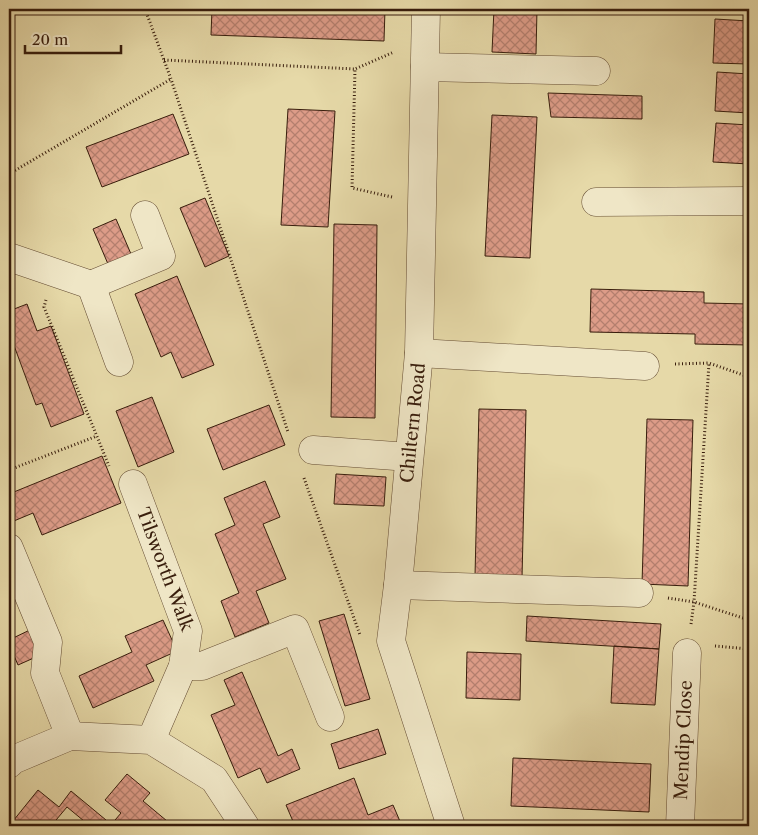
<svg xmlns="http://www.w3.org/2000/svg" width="758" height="835" viewBox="0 0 758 835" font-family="'Libre Caslon Text',serif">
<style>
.building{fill:url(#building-cross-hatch);stroke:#381d0c}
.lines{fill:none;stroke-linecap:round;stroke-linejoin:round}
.minor-casing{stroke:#644c33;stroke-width:29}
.path{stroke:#381d0c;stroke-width:3;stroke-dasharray:1 2.5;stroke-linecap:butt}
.minor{stroke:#efe6c6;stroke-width:28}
.labels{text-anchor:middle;stroke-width:5;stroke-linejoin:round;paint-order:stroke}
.street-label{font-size:18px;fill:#381d0c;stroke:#efe6c6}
</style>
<defs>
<pattern id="building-cross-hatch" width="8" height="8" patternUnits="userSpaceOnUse" patternTransform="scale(1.25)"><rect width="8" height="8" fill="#dd9c88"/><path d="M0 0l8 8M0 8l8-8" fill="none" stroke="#b47f6e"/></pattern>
</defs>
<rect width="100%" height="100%" fill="#e6d9a8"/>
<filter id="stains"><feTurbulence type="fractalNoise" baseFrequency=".004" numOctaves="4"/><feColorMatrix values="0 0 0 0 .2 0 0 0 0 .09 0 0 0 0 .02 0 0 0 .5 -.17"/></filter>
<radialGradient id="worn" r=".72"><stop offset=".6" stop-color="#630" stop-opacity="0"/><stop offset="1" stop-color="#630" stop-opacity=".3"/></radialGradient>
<path class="building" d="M212,9H385L384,41L211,35Z
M494,9H537L536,54L492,52Z
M710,9H749V12Z
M715,19L749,21V64L713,63Z
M717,72L749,74V113L715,111Z
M548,93L642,96V119L551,117Z
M288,109L335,111L328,227L281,225Z
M173,114L189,154L102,187L86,147Z
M492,115L537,117L530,258L485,256Z
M716,123L749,125V164L713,162Z
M205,198L229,256L205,267L180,208Z
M116,219L131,254L108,264L93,229Z
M334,224L377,225L375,418L331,417Z
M177,276L214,365L182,378L171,352L161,357L135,294Z
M591,289L704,292V303L749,304V345L695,344V334L590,332Z
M27,304L37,331L51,326L84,414L51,427L42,403L36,405L9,332V311Z
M152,397L174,452L138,467L116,411Z
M269,405L285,445L223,470L207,429Z
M479,409L526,410L522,578L475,576Z
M647,419L693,420L688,586L642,584Z
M102,456L121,503L42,535L33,513L9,523V494Z
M336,474L386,477L384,506L334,504Z
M265,481L280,517L263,524L286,579L256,591L269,623L235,637L221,601L239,593L215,534L235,525L224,498Z
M344,614L370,699L345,706L319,621Z
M527,616L661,624L659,649L526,641Z
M9,620L14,634L9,636Z
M163,620L177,651L146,665L154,681L93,708L79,676L132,652L125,636Z
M34,628L45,653L18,665L9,644V640Z
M614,646L659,649L655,705L611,703Z
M467,652L521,654L520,700L466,698Z
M242,672L278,756L292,749L300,769L267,783L260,768L238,778L211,715L235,705L224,680Z
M378,729L386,754L339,769L331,744Z
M513,758L651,764L649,812L511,806Z
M127,774L150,793L143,801L173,826H110L121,813L105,800Z
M354,778L368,815L393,805L402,826H295L286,805Z
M749,785V826H747Z
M38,790L59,807L71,791L106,820L101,826H90L67,807L51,826H9Z"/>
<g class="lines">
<g class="minor-casing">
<g id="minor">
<path d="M426,9L419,353L398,585L391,641L451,826"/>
<path d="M425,67L596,71"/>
<path d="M596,202L749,201"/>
<path d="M9,257L91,285"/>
<path d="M91,285L161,256L145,215"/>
<path d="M91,285L119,362"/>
<path d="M419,353L645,366"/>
<path d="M313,450L409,457"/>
<path id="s1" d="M133,484L188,631L183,666L151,740"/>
<path d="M9,548L48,642L45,673L70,736"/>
<path d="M398,585L639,593"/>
<path d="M183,666H202L295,629L330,717"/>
<path d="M9,764L13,760L70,736L151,740L214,779L245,826"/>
<path id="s2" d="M680,826L687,653"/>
</g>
</g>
<path class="path" d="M145,9L171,79L288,432
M164,60L355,69
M9,174L171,79
M392,197L352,188L355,69L394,52
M46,300L44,307L109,466
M675,364L709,363L749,377
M9,470L97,436
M304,478L360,635
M668,598L694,602L749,620
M748,620L749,567
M691,624L694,602L709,363
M715,646L749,649"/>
<use href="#minor" class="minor"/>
</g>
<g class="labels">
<g class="street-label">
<text transform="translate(413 423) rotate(-84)" y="6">Chiltern Road</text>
<text dy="6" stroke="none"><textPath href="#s1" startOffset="91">Tilsworth Walk</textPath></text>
<text dy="6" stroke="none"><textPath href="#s2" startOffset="86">Mendip Close</textPath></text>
</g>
</g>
<rect width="758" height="835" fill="none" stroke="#e6d9a8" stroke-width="30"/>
<rect x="10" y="10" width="738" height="815" fill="none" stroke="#381d0c" stroke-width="2.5"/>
<rect x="15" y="15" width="728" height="805" fill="none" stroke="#381d0c"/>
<path d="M25 45v8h96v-8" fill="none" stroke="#381d0c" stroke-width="2.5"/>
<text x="32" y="45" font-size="15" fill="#381d0c" stroke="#efe6c6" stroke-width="4" paint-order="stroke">20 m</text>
<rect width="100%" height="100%" filter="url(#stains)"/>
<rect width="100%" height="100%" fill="url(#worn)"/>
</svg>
